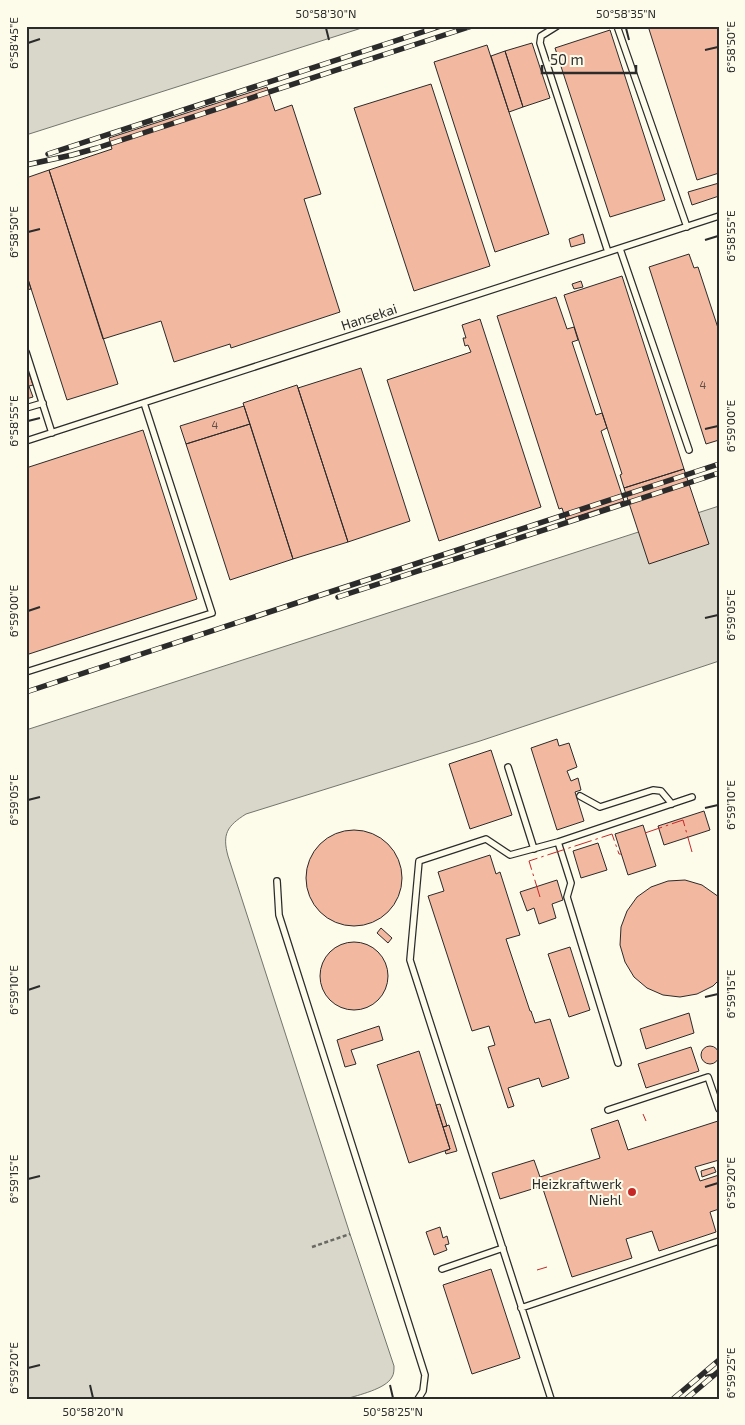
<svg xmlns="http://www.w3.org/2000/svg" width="745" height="1425" viewBox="0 0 745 1425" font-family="'Exo 2',sans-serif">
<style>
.water{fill:#d8d7c9;stroke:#74746e}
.building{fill:#f2b8a0;stroke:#2b2b2b}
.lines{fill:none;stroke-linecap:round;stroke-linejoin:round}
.lane-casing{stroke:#2b2b2b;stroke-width:8}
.path{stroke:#6a6964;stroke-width:2.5;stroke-dasharray:4 2.5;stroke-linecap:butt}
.lane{stroke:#fdfbea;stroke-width:5.5}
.rail-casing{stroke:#2b2b2b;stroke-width:5.5}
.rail{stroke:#fdfbea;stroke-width:4;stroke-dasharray:11;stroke-linecap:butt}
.power{stroke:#c62828;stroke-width:1;stroke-dasharray:18 4 2.5 4;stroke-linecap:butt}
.ticks{fill:none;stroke:#2b2b2b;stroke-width:2}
.poi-dot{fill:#c62828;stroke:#fdfbea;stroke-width:2}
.labels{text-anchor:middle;stroke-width:4;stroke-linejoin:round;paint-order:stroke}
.number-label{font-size:11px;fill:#5d4e48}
.street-label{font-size:14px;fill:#2b2b2b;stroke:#fdfbea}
.poi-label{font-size:14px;fill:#2b2b2b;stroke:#fdfbea;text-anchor:end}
.neatline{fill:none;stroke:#2b2b2b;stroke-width:2}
.ticks-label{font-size:12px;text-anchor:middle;fill:#2b2b2b}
</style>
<rect width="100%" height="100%" fill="#fdfbea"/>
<path class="water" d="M26,26H368L26,135Z
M719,506V661L480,741L246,814C227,826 222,834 228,856L350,1234L394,1366C394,1370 394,1374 392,1377C386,1389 358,1395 346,1399H26V730Z"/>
<path class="building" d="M648,26H719V173L697,180Z
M610,30L665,200L610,217L555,48Z
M532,43L550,98L523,107L505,51Z
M487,45L549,234L495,252L434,62Z
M505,51L523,107L509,112L491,56Z
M431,84L490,266L414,291L354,108Z
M267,87L275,111L292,105L321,194L304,199L340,312L231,348L230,344L174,362L161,321L103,339L49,170L112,149L109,138Z
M49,170L118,384L67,400L26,273V178Z
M719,183V196L692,205L688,192Z
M583,234L585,243L571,247L569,239Z
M689,254L694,268L698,267L719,331V440L706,444L649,267Z
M26,273L31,289L26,290Z
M622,276L684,469L624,488L620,475L622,474L564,295Z
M581,281L583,287L574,289L572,284Z
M556,297L567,329L574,327L578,340L572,342L596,415L602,413L607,428L601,431L624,501L566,520L562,508L559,509L497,316Z
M480,319L541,507L439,541L387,380L471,352L468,345L465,346L463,338H466L462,325Z
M26,364L33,385L29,386L33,397L26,399Z
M361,368L410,521L348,542L298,388Z
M297,385L348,542L293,559L243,403Z
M244,406L250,424L186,444L180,426Z
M250,424L293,559L230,580L186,444Z
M143,430L197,599L26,655V468Z
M684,469L709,544L649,564L624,488Z
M557,739L559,746L569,743L577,767L567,771L571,781L578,778L581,790L575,792L584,821L557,830L531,748Z
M491,750L512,815L470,829L449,764Z
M704,811L710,830L664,845L658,826Z
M643,825L656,866L628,875L615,834Z
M306 878a48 48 0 1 1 96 0a48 48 0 1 1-96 0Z
M598,843L607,870L581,878L573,851Z
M490,855L496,874L500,872L520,935L506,939L530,1011H531L535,1023L550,1019L569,1078L542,1087L539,1078L508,1088L514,1106L508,1108L488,1047L495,1045L489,1026L472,1031L428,896L444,891L438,872Z
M557,880L563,900L552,904L556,918L539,924L534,908L527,911L520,892Z
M685,880L702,885L719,897V980L713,986L697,994L680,997L663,995L647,988L634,977L625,962L620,945L621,927L627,911L637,897L651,887L668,881Z
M381,928L392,938L388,943L377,933Z
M320 976a34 34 0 1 1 68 0a34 34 0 1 1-68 0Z
M570,947L590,1010L569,1017L548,954Z
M689,1013L694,1033L646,1049L640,1029Z
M379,1026L383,1040L351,1050L356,1064L345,1067L337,1040Z
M701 1055a9 9 0 1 1 18 0a9 9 0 1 1-18 0Z
M691,1047L699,1071L646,1088L638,1064Z
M419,1051L450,1149L409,1163L377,1065Z
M440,1104L447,1126L443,1127L436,1105Z
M618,1120L628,1150L718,1121L719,1160L695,1167L700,1181L719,1175V1209L710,1212L716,1232L659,1251L652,1231L626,1239L632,1258L572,1277L542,1186L500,1199L492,1173L534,1160L540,1177L600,1158L591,1129Z
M449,1125L457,1151L446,1154L445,1151L450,1149L443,1127Z
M714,1167L716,1172L702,1177L701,1171Z
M440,1227L443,1238L447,1236L449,1244L445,1245L447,1250L434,1255L426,1232Z
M491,1269L520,1358L472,1374L443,1285Z"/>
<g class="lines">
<g class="lane-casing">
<path id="lane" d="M557,26L541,36L540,43L608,252
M617,26L687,227
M620,249L689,450
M26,352L52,433
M26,408L43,403
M26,441L719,216
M26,672L212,613L144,403
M508,767L534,849
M580,796L600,807L653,790L661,791L672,804
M558,842L692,797
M277,881L279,915L425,1375L423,1391L418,1399
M608,1110L708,1077L719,1109
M442,1269L503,1248
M521,1308L719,1241
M551,1399L410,960L419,861L486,839L510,855L558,842L571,883L567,897L618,1063"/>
</g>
<path class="path" d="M312,1247L350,1234"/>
<use href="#lane" class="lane"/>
<g class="rail-casing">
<path id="rail" d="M48,154L441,26
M26,165L72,155L97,148L472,26
M338,597L719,473
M26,692L719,464
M673,1399L719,1360
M686,1399L719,1371"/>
</g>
<use href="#rail" class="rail"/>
<path class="power" d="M645,833L683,820L692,852
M540,897L529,861L612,834L619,854H621
M643,1114L646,1121
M537,1270L547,1267"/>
</g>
<path class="ticks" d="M326,28L329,40M626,28L629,40M28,43L40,39M705,50L718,47M28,232L40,229M705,240L718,236M28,421L40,418M705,429L718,426M28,611L40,607M705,618L718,615M28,800L40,797M705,808L718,805M28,990L40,986M705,997L718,994M28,1179L40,1176M705,1187L718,1183M28,1368L40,1365M705,1376L718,1373M90,1385L93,1398M390,1385L393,1398"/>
<circle class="poi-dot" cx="632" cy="1192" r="5"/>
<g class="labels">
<g class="number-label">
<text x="703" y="389">4</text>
<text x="215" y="429">4</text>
</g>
<g class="street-label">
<text transform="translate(369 317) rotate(-18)" y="5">Hansekai</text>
</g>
<g class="poi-label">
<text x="622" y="1189">Heizkraftwerk<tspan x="622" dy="16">Niehl</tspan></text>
</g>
</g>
<rect width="745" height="1425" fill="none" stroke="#fdfbea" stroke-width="55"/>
<path d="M542 65v8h94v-8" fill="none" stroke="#2b2b2b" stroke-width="2.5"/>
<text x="550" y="65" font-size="15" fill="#2b2b2b" stroke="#fdfbea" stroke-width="4" paint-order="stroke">50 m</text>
<rect x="28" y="28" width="690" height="1370" class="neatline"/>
<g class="ticks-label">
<text x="326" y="18">50°58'30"N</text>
<text x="626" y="18">50°58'35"N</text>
<text transform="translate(14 43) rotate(-90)" y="4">6°58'45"E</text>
<text transform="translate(731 47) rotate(-90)" y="4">6°58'50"E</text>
<text transform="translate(14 232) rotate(-90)" y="4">6°58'50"E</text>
<text transform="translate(731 236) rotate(-90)" y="4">6°58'55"E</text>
<text transform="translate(14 421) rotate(-90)" y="4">6°58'55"E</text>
<text transform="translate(731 426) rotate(-90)" y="4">6°59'00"E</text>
<text transform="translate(14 611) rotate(-90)" y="4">6°59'00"E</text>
<text transform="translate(731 615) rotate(-90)" y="4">6°59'05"E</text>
<text transform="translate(14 800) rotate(-90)" y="4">6°59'05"E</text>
<text transform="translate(731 805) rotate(-90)" y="4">6°59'10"E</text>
<text transform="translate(14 990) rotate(-90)" y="4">6°59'10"E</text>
<text transform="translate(731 994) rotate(-90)" y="4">6°59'15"E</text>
<text transform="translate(14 1179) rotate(-90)" y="4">6°59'15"E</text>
<text transform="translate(731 1183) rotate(-90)" y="4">6°59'20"E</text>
<text transform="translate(14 1368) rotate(-90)" y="4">6°59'20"E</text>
<text transform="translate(731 1373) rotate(-90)" y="4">6°59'25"E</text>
<text x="93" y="1416">50°58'20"N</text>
<text x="393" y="1416">50°58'25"N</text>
</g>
</svg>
